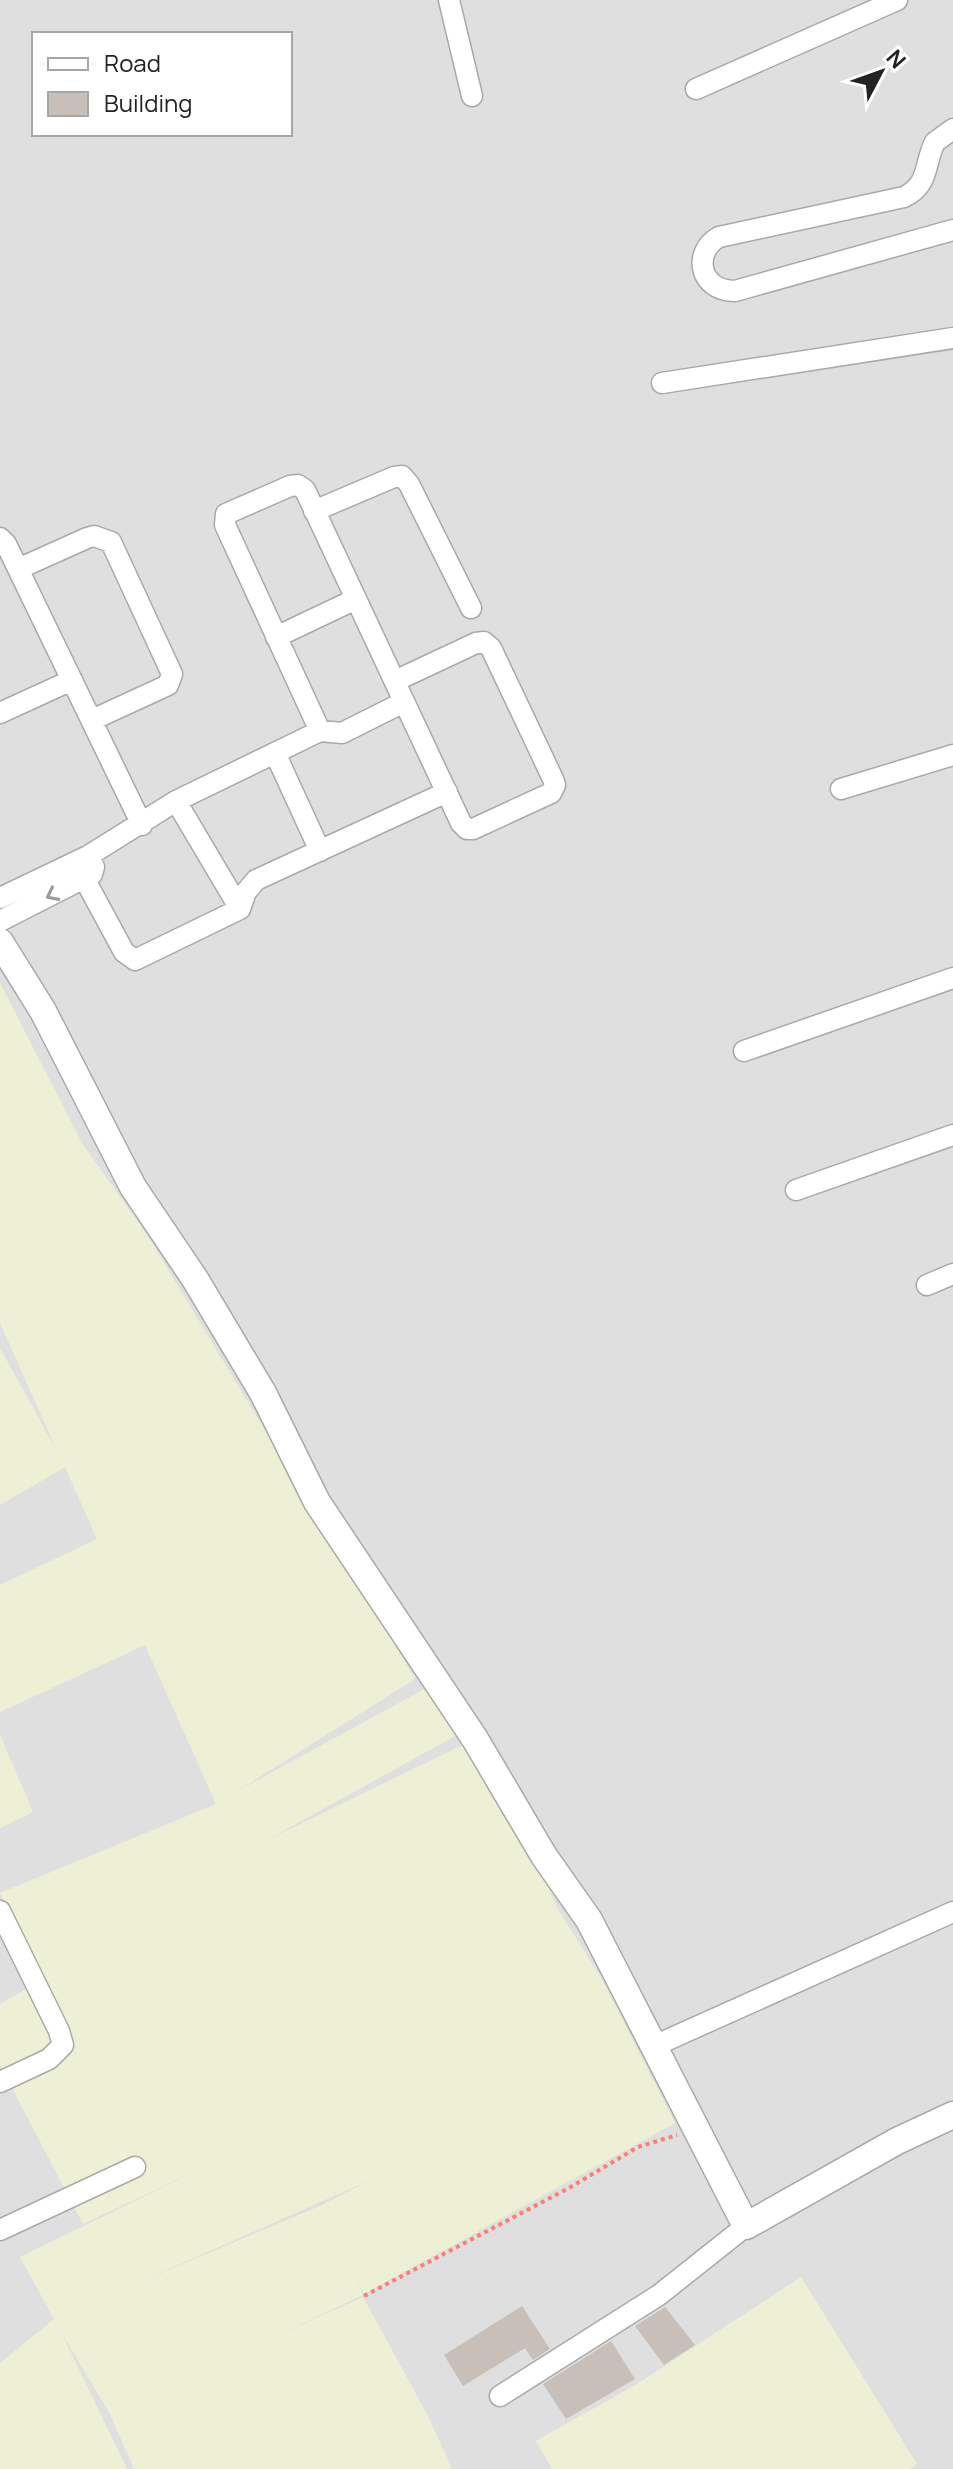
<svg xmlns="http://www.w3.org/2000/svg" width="953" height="2469" viewBox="0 0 953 2469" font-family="Manrope,sans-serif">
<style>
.residential{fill:#e0dfdf;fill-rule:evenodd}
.farmland{fill:#eef0d5;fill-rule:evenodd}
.building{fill:#c7bfb8}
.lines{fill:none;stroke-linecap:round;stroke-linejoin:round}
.minor-casing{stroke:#a9a9a9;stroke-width:23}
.tertiary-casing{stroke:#a9a9a9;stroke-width:29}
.path{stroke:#fa8072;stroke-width:4;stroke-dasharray:4 4;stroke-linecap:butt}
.minor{stroke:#fff;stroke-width:20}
.tertiary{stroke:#fff;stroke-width:26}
.oneway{stroke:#9c9c9c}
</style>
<rect width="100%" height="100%" fill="#f2efe9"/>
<path class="residential" d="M0,0H953V2469H0ZM34,34H290V134H34Z"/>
<path class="farmland" d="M0,983L82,1143L149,1238L415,1679L234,1793L430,1686L457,1735L265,1841L473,1740L504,1792L559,1911L600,1976L675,2123L364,2294L356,2278L363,2295L267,2340L363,2297L428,2416L452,2469H134L110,2414L61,2332L127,2469H0V2363L54,2319L20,2257L209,2165L83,2224L0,2065V2004L43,1979L0,1893L216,1804L145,1645L0,1712V1585L97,1539L65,1467L0,1505V1348L58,1453L0,1323ZM370,2180L322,2205L133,2285Z
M0,1735L33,1812L0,1828Z
M801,2277L917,2464L909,2469H552L536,2441L637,2384Z"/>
<path class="building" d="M522,2306L550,2349L533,2360L525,2348L463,2386L444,2355Z
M665,2307L695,2345L664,2365L635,2326Z
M611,2341L635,2379L566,2419L543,2384Z"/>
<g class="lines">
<g class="minor-casing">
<path id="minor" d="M449,0L472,96
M696,89L897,0
M953,129L935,142C924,163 930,185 904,197L719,237C692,252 699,291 735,291L953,230
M662,383L953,338
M314,511L394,477L402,476L409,484L471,608
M0,538L6,544L142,825
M18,569L87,538L94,536L111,542L172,674L168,685L92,720
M276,637L356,599
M0,713L72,680
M320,731L225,525L226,514L290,486L298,485L305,490L461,823L467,829H473L551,793L555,785L553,779L491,648L484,642L476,643L395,681
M275,753L320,851
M841,789L953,755
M176,801L240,909
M88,856L176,801L320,731L342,733L404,702
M84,878L124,952L135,960L240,909L246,892L256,880L447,792
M0,898L88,856L94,867L92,874L0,921
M744,1051L953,978
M796,1190L953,1135
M927,1285L953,1274
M0,1911L59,2031L63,2045L49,2059L0,2082
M654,2046L953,1912
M0,2230L135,2167
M500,2396L659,2295L746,2226"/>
</g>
<g class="tertiary-casing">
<path id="tertiary" d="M0,942L43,1011L133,1187L195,1279L263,1393L317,1502L475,1739L544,1856L589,1920L746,2226L897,2141L953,2115"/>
</g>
<path class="path" d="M364,2296L569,2188L638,2147L677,2135"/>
<use href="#minor" class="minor"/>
<use href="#tertiary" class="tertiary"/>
</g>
<defs><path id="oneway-chevron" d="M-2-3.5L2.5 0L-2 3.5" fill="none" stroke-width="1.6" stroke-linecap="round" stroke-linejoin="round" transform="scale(2)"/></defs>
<use class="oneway" href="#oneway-chevron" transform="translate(52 895) rotate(153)"/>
<rect x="32" y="32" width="260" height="104" fill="#ffffff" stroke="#a7a7a7" stroke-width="2"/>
<rect x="48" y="58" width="40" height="12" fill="#ffffff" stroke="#a7a7a7" stroke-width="2"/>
<text x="104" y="72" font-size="24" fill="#222222">Road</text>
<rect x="48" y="92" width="40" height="24" fill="#c7bfb8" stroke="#a7a7a7" stroke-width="2"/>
<text x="104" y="112" font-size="24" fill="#222222">Building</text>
<g transform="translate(881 72) rotate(49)" stroke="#ffffff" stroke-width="6" paint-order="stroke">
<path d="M0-6L14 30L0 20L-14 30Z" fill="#222222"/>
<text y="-12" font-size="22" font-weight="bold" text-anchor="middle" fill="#222222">N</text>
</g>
</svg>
